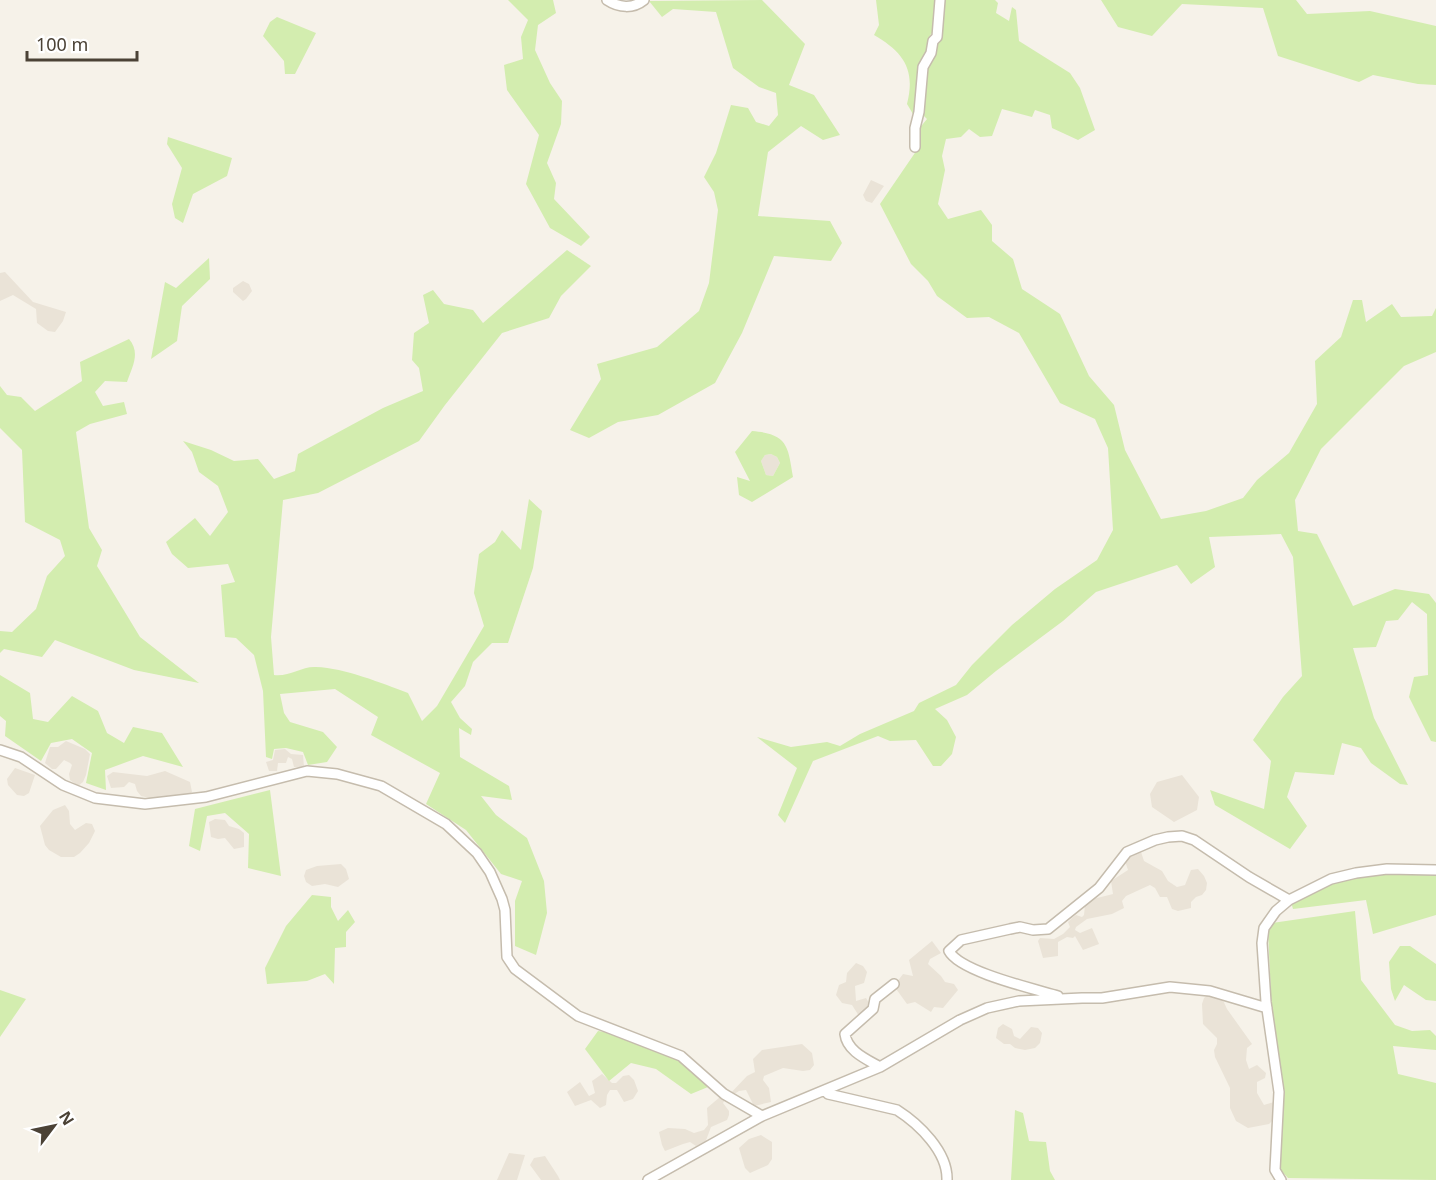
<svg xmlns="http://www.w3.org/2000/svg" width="1436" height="1180" viewBox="0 0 1436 1180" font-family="'Noto Sans',sans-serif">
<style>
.residential{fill:#eae3d7}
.green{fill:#d3edaf;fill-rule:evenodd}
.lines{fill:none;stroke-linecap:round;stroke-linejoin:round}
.minor-casing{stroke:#c5bcad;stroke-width:12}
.minor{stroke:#fff;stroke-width:9}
</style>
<rect width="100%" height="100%" fill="#f6f2e9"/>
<path class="residential" d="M871,180L884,186L872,203L866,201L863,195Z
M5,272L33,302L66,312L63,321L55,332L48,331L37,323L36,309L13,295L0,301V273Z
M243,281L249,284L252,291L246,299L243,301L233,292V288Z
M771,454L777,457L780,463L773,476L766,475L761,461L765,455Z
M66,741L85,749L90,754L86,775L83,782L78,786L70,780L69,774L72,765L70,763L64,760L56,769H52L45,763L50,747H58Z
M285,749L291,754L303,755L304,767H294L292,759L288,757L286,763H278L277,771H269L266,762L273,760L275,750Z
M15,768L35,775L29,793L24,796L17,795L8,785L7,779Z
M165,771L190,782L192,792L187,796L180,798L167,796L154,799L141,796L137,791L135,784L129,782L124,787L111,788L107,776L113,772L147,776Z
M1182,775L1199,797L1197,810L1174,822L1152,807L1150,794L1157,782Z
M65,805L69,811L70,824L75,830L86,823L92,824L95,831L89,843L80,853L74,857H61L49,850L45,845L40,826L53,810Z
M215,819L225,820L229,826L239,829L244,833V847L234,849L225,838L218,839L211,837L209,822Z
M1140,849L1144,861L1162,871L1168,881L1177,887L1185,885L1191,870L1198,869L1204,876L1207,883L1206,890L1202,895L1196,897L1191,902V908L1178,911L1172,909L1167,897H1160L1155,888L1150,885L1126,896L1122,901L1124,908L1112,914L1087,919L1076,927L1075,930L1080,933L1092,928L1099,944L1083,950L1075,936L1073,938L1067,937L1058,942V956L1043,958L1038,941L1040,938L1054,939L1063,934L1070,927L1068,922L1073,917L1076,915L1082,917L1084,915L1085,905L1089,900L1113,894L1111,881L1128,870L1124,858Z
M341,864L346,869L349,879L338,887L325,884L312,886L306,882L304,876L306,870L317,866Z
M932,941L941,953L930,959L928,964L941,976L945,982L954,984L958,990L943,1008L934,1007L931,1012L915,1002L907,1004L894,986L903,974L913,976L909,960Z
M856,963L863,966L867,972L864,983L855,986L856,1001L866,998L872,1008L859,1016L852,1005L842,1003L836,995L839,985L846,982L847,973Z
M1209,994L1221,996L1227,1009L1252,1044L1247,1048L1246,1060L1249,1069L1257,1065L1266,1073L1265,1078L1257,1082V1093L1264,1105L1274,1102V1119L1269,1124L1248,1128L1236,1121L1230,1108V1088L1215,1057L1214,1050L1217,1044V1038L1203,1024L1202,1004L1204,998Z
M1003,1024L1012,1029L1014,1036L1020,1039L1031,1027L1038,1028L1042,1033L1040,1043L1035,1048L1025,1050L1015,1048L1010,1044H1004L996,1038L998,1028Z
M802,1044L812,1053L814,1065L810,1070L803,1071L783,1068L764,1076L763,1080L769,1088L771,1102L754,1106L746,1090L739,1091L725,1100L723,1103L729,1111V1115L727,1120L711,1127L705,1143L696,1146L690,1142L683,1144L665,1151L662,1145L659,1132L668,1128L685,1129L694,1133L704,1130L708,1125L707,1108L720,1097L728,1096L747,1076L755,1072L753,1059L762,1050Z
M602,1074L612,1083H616L623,1076L629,1075L634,1080L638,1091L633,1099L624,1102L617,1090H610L607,1095L606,1105L600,1108L591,1100L575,1106L567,1092L580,1082L589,1096L595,1093L592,1081Z
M761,1135L772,1142V1159L768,1165L750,1173L745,1168L739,1148L749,1139Z
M509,1153L525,1155L517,1180H497Z
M545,1156L558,1176L560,1180H541L530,1165L534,1158Z"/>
<path class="green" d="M508,0H553L556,13L538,25L535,50L550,83L562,101L561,124L547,163L556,183L554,199L590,237L581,246L550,228L526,184L539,135L507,90L504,65L523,59L521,37L528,20Z
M762,0L805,44L789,85L814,95L840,135L823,140L801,126L768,152L758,216L830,221L842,243L831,261L774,256L742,333L715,383L658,415L618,422L589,438L570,430L601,379L597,364L657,347L699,311L709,283L718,210L714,192L704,177L716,153L731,105L748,108L756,122L769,126L778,115L776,93L759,87L733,68L716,12L673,9L662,17L649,1Z
M876,0H938L936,27L929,37L930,52L919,85L913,114L907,104C916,69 903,52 874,35L879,25Z
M944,0H995L998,3L996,13L1009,21L1012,7L1016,10L1019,41L1070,73L1080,88L1095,130L1078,140L1052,128L1050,115L1035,110L1032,117L1002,109L992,136L980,137L969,129L961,137L946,139L942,156L945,170L938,204L948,219L981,210L992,225V241L1013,259L1022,289L1060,314L1089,376L1114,405L1125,450L1161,519L1206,511L1243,498L1257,480L1289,453L1317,404L1315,361L1341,337L1353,300H1362L1366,322L1392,304L1401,317L1432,316L1436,308V352L1404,366L1321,449L1295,500L1298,531L1317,534L1353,606L1395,589L1429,594L1436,603V742L1431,741L1409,697L1414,677L1428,675L1427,614L1412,602L1398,620L1386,621L1376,647L1353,648L1374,718L1408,785L1400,784L1371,763L1361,748L1342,743L1334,775L1295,772L1287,797L1307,826L1290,849L1215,805L1210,790L1264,809L1271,761L1253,740L1283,697L1302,676L1293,557L1281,534L1209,537L1215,567L1191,584L1177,565L1096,592L1063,621L996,671L967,695L935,709L947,720L956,737L952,754L941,766H933L916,740L890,741L878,736L813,761L785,823L778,815L797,768L757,737L791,747L827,742L840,746L860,734L914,711L919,703L956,685L972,665L1012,625L1055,589L1097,560L1113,530L1108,448L1095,419L1060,403L1019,333L989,317L967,318L937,296L928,281L911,264L880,204L921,144L918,130L927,119L921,113L925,67Z
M1101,0H1296L1307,14L1370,11L1436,26V85L1418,84L1373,75L1359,82L1278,56L1263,8L1182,4L1152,36L1118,27Z
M277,17L316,33L295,74H285L284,61L263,36L270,22Z
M168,137L232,158L227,176L193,194L183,223L175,218L172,204L182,168L167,144Z
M567,250L591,266L561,296L549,318L502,333L445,405L419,441L318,493L283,500L271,637L274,675C289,677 302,666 316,667C345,668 381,683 408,693L422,721L437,706L484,626L474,593L479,554L495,542L502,530L521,550L529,499L542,511L533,568L508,643H492L473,662L465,686L451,702L460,718L472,729L471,735L459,728L460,757L509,786L512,800L481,796L496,815L527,838L544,881L547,913L536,955L515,946V901L522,881L501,874L466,830L426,804L440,773L371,735L378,717L335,689L280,694L284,713L290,722L323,732L337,747L327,762L308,765L303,752L286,748L274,749L272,759L266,757L263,691L254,655L236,638L225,637L221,585L235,582L228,564L188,568L172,554L166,542L195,518L210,536L228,512L218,486L199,472L192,452L183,441L211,450L234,461L258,459L274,479L295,471L298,454L383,408L423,391L419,368L412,360L414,333L429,323L423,295L433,290L444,304L473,310L483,323Z
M209,258L210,279L182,306L177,341L151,359L165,282L176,288Z
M129,339C141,353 132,367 127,382L105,381L95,392L103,406L124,402L127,414L90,424L76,432L89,528L102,550L97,566L140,637L199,683L134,670L55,640L42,657L4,649L0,653V631L12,632L36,609L47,576L65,556L60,540L25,522L22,450L0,428V386L7,395L21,397L35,411L82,381L80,362Z
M752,431C788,434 788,446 793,477L752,502L739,495L737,477L750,481L735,452ZM771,454L777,457L780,463L773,476L766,475L761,461L765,455Z
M0,675L30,693L33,719L48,722L72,696L98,711L107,733L124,743L133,727L162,733L183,767L143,756L105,770L106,790L86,783L92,753L72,739L51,743L41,761L5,736L6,721L0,716Z
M270,790L281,876L248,868L249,834L225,813L207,816L200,851L189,846L195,809Z
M1386,872L1436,874V915L1373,934L1366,900L1293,909L1291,902C1325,883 1347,876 1386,872Z
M312,895L331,897V907L338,921L348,910L355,922L346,932V947L335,948L334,984L325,974L307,981L267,984L265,968L286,926Z
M1355,911L1361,980L1395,1025L1412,1031L1430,1030L1436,1036V1050L1393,1046L1398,1074L1436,1083V1180L1288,1178L1279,1168L1268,931L1272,923Z
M1400,946H1410L1436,964V1001L1426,1000L1404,985L1395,1001L1391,989L1389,962Z
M0,990L26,999L0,1037Z
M598,1031L622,1035L684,1063L708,1087L691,1094L656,1069L631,1063L609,1081L585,1049Z
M1015,1110L1023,1113L1029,1141L1046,1142L1050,1171L1055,1180H1011Z"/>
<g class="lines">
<g class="minor-casing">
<path id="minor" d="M607,0C619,8 633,9 644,0
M915,147V128L919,112L923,67L931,53L933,41L937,37L940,0
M0,750L21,757L63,785L95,798L145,804L206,797L307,771L337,774L381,786L446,824L477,853L490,872L502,899L505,910L507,957L515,969L578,1016L681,1056L724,1094L762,1116
M1058,996C1035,989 960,972 949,951L961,940L1010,929L1020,927L1033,930L1048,929L1099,888L1127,852L1155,840L1168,837L1182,836L1194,840L1249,877L1289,900
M880,1067C866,1059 847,1051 845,1034L873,1009L875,999L894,984
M825,1090L828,1094L837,1096L897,1110C919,1124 948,1152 947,1180
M648,1180L762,1116L880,1067L960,1020L987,1008L1019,1001L1082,998H1102L1170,987L1210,991L1267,1008
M1281,1180L1275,1170L1279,1092L1266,1002L1262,943L1264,928L1276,911L1289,900L1331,879L1356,873L1387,869L1436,870"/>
</g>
<use href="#minor" class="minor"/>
</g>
<g transform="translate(54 1126) rotate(58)" stroke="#ffffff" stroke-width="4.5" paint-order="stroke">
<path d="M0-4.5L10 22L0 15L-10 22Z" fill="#4b4236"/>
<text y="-9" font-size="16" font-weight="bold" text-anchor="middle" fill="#4b4236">N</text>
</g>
<path d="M27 51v9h110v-9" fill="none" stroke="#4b4236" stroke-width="3"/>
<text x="36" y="51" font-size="18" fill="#4b4236" stroke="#ffffff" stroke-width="4.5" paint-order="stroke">100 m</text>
</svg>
